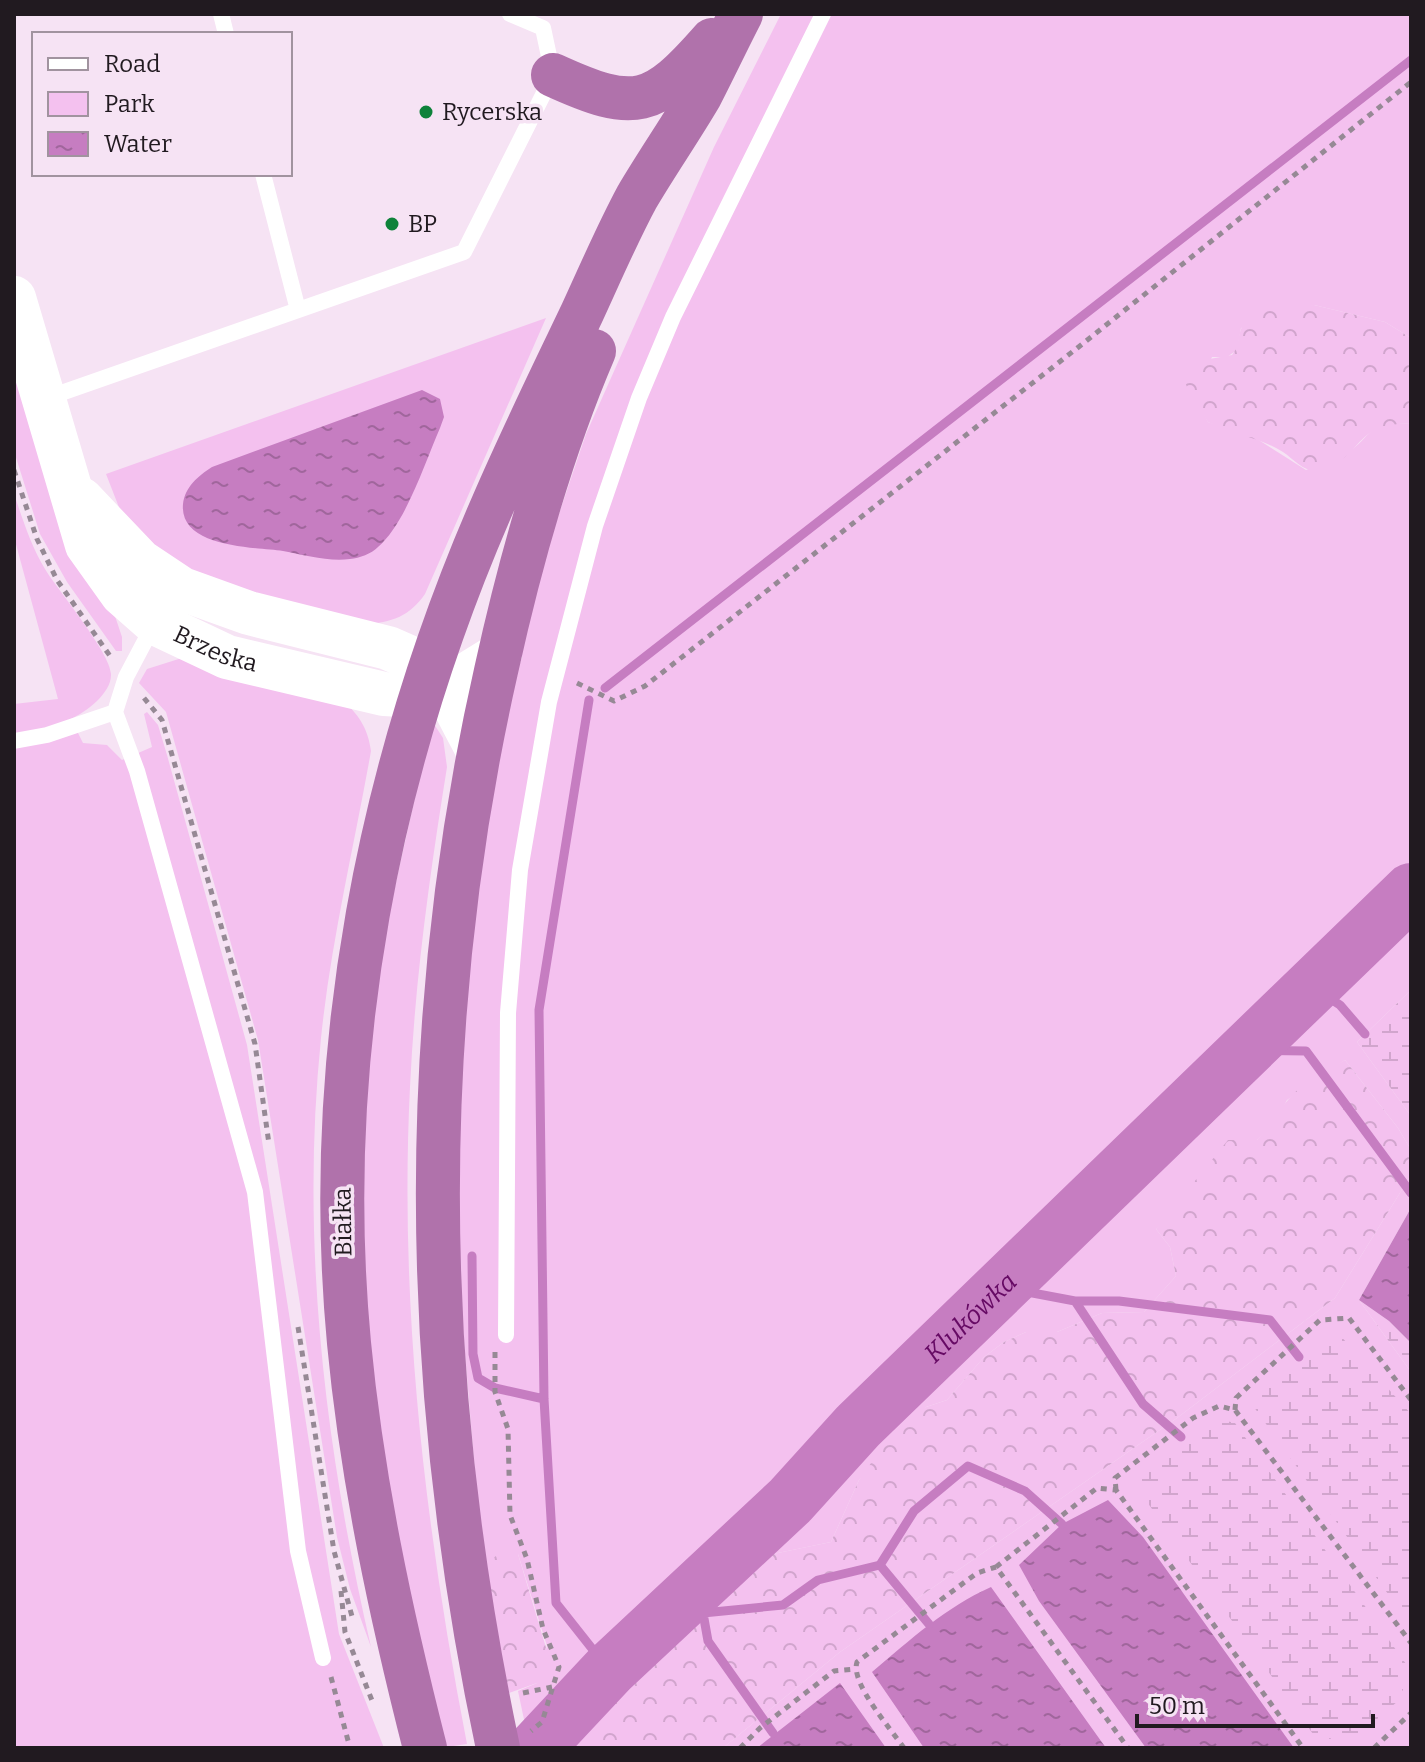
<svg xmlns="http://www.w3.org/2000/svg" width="1425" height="1762" viewBox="0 0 1425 1762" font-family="Bitter,serif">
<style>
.green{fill:#f4c1ef}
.forest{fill:url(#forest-crowns)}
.wetland{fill:url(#wetland-marsh)}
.water{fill:url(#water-ripples)}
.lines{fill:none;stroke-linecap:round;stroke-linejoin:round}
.stream{stroke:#c67dc1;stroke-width:9}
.river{stroke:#c67dc1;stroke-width:56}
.path{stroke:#968995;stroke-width:5;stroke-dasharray:6 6;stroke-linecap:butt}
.lane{stroke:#fff;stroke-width:16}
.secondary{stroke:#fff;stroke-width:44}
.highway{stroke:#b072ab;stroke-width:44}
.poi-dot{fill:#0e823a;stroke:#f6e3f4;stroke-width:3}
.labels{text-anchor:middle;stroke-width:7;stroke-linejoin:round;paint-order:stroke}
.poi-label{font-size:24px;fill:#211a20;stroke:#f6e3f4;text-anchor:start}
.street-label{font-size:24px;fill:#211a20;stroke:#f6e3f4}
.water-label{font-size:26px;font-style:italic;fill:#660a64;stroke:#f6e3f4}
</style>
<defs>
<pattern id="forest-crowns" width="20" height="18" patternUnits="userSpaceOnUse" patternTransform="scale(2)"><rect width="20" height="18" fill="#f4c1ef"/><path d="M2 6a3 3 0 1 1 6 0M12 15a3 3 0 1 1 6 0" fill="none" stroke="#d1a5cd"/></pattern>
<pattern id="wetland-marsh" width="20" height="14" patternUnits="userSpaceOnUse" patternTransform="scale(2)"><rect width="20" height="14" fill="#f4c1ef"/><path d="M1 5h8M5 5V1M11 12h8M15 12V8" fill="none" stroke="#d1a5cd"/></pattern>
<pattern id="water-ripples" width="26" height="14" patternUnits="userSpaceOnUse" patternTransform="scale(2)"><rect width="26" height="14" fill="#c67dc1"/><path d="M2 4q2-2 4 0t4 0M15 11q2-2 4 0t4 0" fill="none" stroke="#a0669c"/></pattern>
</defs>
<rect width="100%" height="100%" fill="#f6e3f4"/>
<path class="green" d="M781,14H1411V338L1385,322L1314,305L1241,328L1237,350L1227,357H1212L1195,396L1208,422L1254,437L1306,470C1318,465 1332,462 1343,455C1374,438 1364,420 1411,424V990L1357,1042L1411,1116V1150L1398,1128L1345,1060L1287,1100L1274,1125L1156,1229L1170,1247L1176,1276L1144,1312L1102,1313L1057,1332H1026L1004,1342L984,1357L947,1400L926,1407L859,1480L831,1542L753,1558L653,1640L557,1748H530L518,1691L537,1683L547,1646L518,1554L495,1559L483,1568L451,1186L476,841L541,567L586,434L714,147Z
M546,318L425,594C410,616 391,623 365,624L218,591L129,533L106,474Z
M14,368L54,509L113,610L122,637V651H116L67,582L40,534L14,451Z
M14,494C23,520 31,546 45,569C59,592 110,652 111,674C112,693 86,712 71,719L83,743L107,745L122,760L152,747L144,714L147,712L158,725L167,755L247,1045L339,1634L384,1748H14V704L58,699L14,537Z
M185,657L345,702C360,717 368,729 371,751C354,847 331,941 321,1038C300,1243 325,1448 371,1647L350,1589L337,1537L258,1040L166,712L139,683L147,669Z
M432,721L443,738L447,767C430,873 415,979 410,1087C399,1308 425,1527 467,1744L440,1748L401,1592L360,1311L367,1012Z
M1411,1175V1208L1359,1300L1411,1372V1748H723L840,1652L1177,1418L1335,1298Z"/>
<path class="forest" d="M1314,305L1385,322L1411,338V424C1354,421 1361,460 1321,470C1305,474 1295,460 1283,452C1259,437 1232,434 1208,422C1199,405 1176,382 1187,363L1232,355C1240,346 1237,335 1243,325C1257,302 1290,307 1314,305Z
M1345,1060L1398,1128L1411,1150V1175L1335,1298L1177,1418L840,1652L723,1748H557L653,1640L753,1558L831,1542L859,1480L898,1425L926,1407L947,1400L984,1357L1004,1342L1026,1332H1057L1102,1313L1144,1312L1176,1276L1170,1247L1156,1229L1228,1140H1257C1271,1127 1276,1113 1288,1100C1302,1082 1326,1071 1345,1060Z
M510,1549L518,1554L550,1661L547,1675L537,1683L509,1693L483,1568L500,1552Z"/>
<path class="wetland" d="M1411,990V1116L1357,1042Z
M1359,1300L1389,1321L1411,1343V1372Z
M1338,1333L1411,1414V1626L1251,1403L1291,1362Z
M1214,1418L1235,1423L1411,1671L1398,1701L1361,1733L1318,1741L1132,1481L1181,1437Z"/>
<path class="water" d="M422,390L440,399L444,417L440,428C425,462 406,523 378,547C371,554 360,558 350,559C329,562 304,555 283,551C254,547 179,548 183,504C185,487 198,476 212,467Z
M1411,1208V1343L1389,1321L1359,1300Z
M1108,1500L1143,1537L1294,1748H1146L1039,1601L1019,1565L1062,1524Z
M991,1587L1106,1748H924L872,1672C910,1640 946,1607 991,1587Z
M840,1683L886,1748H757Z"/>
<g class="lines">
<path class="stream" d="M605,688L1411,60
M589,700L539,1010L544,1399L556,1603L609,1670
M1312,987L1340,1005L1365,1034
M1246,1050L1306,1051L1411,1193
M472,1256L473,1354L478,1378L495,1388L544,1399
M1001,1287L1075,1301H1119L1270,1320L1299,1357
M1075,1301L1143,1404L1181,1437
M880,1565L929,1624
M682,1600L703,1613L783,1605L818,1580L880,1565L914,1511L968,1466L1025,1491L1062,1524
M703,1613L708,1641L773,1733"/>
<path class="river" id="s1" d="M536,1748L609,1670L790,1501L858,1426L1411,891"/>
<path class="path" d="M14,470L37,539L57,580L110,656
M577,683L614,701L645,686L1076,349L1411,82
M144,698L162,720L255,1044L269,1144
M298,1327L334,1551L353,1620
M495,1352V1392L508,1429L510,1515L527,1559L543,1629L559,1667L542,1722L531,1731
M1235,1410L1236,1398L1320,1320L1349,1318L1411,1400
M1116,1490L1115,1478L1193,1418L1219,1406L1235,1410L1411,1643
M996,1567L1097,1488L1116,1490L1303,1748
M341,1591L345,1632L373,1703
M331,1677L350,1748
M523,1693L552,1687
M740,1748L760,1728L834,1671L855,1669
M904,1748C891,1729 850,1683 857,1662L977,1573L996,1567L1128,1748
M1374,1748L1411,1713"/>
<path class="lane" d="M221,14L226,34
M263,174L298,310
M44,399L464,252L553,75L543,28L510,14
M154,624L126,677L115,712L137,771L255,1192L298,1551L323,1658
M14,741L47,735L115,712
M506,1335L508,1013L520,870L549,702L595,526L639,398L673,317L823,14"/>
<g class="secondary">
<path id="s2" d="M14,298L87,545L122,594L155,623L227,657L384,694L420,696L445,688L500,654"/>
<path d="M81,499L140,561L182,589L249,613L388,648L429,666L445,688L478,751"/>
</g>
<path class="highway" d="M553,75C636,113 653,107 712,40
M425,1748C391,1615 362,1480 349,1343C322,1056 378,767 493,504C521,439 552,376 582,313C600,274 617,234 637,197C657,163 680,130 700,96C714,69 727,41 741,14
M498,1748C422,1391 415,1028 496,671C520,562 550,454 594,351"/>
</g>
<g class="poi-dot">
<circle cx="426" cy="112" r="8"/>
<circle cx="392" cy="224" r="8"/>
</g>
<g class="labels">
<g class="poi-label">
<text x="442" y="120">Rycerska</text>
<text x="408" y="232">BP</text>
</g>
<g class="street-label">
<text dy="8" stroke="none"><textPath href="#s2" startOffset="428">Brzeska</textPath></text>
<text transform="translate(343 1222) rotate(-91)" y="8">Białka</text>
</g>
<g class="water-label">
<text dy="9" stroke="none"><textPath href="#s1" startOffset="612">Klukówka</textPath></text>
</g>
</g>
<rect width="1425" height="1762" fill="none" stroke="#211a20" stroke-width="32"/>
<rect x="32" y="32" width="260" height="144" fill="#f6e3f4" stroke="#a1939f" stroke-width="2"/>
<rect x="48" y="58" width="40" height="12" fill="#ffffff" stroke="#a1939f" stroke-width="2"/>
<text x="104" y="72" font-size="24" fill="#211a20">Road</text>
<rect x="48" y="92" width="40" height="24" fill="#f4c1ef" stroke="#a1939f" stroke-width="2"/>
<text x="104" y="112" font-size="24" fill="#211a20">Park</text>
<rect x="48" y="132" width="40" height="24" fill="url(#water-ripples)" stroke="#a1939f" stroke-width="2"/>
<text x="104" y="152" font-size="24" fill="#211a20">Water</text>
<path d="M1137 1714v12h236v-12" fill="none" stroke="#211a20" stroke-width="4"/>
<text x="1149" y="1714" font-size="24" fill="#211a20" stroke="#f6e3f4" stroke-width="6" paint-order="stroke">50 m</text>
</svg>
